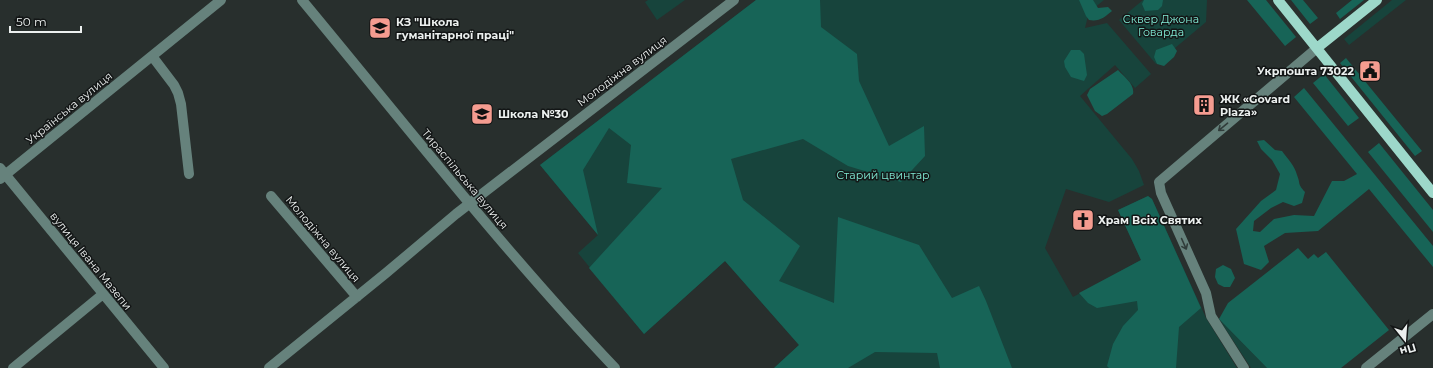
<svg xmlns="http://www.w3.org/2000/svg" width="1433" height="368" viewBox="0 0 1433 368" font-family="Montserrat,sans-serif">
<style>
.green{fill:#17443c}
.forest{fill:#176457}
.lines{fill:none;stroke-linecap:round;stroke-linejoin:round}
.minor{stroke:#66827c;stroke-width:10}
.major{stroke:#9dd8ca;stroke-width:10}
.oneway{stroke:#303c3a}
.labels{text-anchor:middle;stroke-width:3;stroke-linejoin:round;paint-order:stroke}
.park-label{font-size:11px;fill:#80ebd5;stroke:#131616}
.poi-label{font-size:11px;font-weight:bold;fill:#ecf0ef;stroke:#131616;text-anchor:start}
.street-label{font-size:11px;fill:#ecf0ef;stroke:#131616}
</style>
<rect width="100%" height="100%" fill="#282f2d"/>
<path class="green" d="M648,0H685L657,20L645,2Z
M756,0H1104L1089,12L1085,28L1107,23L1151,74L1135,88L1115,65L1080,96L1132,159L1139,171L1144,185L1109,202L1066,189L1045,248L1073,297L1141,260L1118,210L1148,196L1152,199L1206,318L1237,368H774L799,345L725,261L644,334L578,253L598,235L540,165Z
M1143,0H1207L1206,22L1156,64L1119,20Z
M1392,0H1406L1349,45L1344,39Z
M1219,319L1267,368H1251Z"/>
<path class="forest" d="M756,0H820L821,27L857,54L859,81L889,146L924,126L925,156L901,182L848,166L803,139L731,159L743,200L800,246L779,281L834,303L838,217L919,245L952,298L979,286L986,301L1012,368H940L937,353L875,352L848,368H774L799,345L725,261L644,334L589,268L662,188L627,183L631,145L609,128L583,170L598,235L540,165Z
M1079,0H1093L1098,8L1108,7L1112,11C1105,17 1099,22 1089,20L1086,16Z
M1144,0H1163L1162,6L1158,10L1145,11L1142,4Z
M1247,0H1266L1296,37L1285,46Z
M1291,0H1303L1318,18L1310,24Z
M1352,0H1364L1340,19L1336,13Z
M1172,44L1177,51L1174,57L1164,66L1157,64L1154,57L1156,50Z
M1071,50H1080L1084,54L1087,75L1084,81L1071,77L1065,67L1064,61Z
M1346,58L1422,151L1415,156L1340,63Z
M1118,70C1124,77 1135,84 1133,94L1107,114L1102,116L1095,111L1087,95L1090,89Z
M1324,74L1359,118L1348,126L1313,83Z
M1304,88L1433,246V267L1369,189L1318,231L1285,233L1264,246L1269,262L1261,270L1244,264L1236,229L1261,201L1276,190L1280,174L1272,160L1261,149L1257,141L1264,140L1275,150L1282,151C1287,158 1295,166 1297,175C1301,185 1297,183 1305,192L1302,203L1294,206L1283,202L1271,208L1254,221L1253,231L1260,232L1274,219L1294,215L1314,216L1332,181H1344L1357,174L1294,97Z
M1379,143L1433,210V232L1368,152Z
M1148,196L1152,199L1201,308L1179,327L1176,368H1109L1107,366L1113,344L1123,326L1138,310L1137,301L1097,308L1088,303L1079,293L1141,260L1118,210Z
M1298,248L1308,259L1314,254L1318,258L1326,252L1389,330L1341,368H1267L1219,319L1228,303Z
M1223,265L1231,269L1235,278L1230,287H1224L1218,284L1215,277L1216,269Z"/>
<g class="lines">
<path class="minor" d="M302,0C405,124 504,251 615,368
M152,56L174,85L178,93L181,104L189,174
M0,168L164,368
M0,179L221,0
M271,196L357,297
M13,368L103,294
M269,368L386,273L456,214L734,0
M1244,368L1211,316L1206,293L1161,193L1159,182L1317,48
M1366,368L1433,314"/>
<path class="major" d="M1278,0L1433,193
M1317,48L1377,0"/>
</g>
<defs><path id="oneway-shaft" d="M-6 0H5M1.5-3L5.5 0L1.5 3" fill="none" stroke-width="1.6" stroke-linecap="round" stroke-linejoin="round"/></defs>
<g class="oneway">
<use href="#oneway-shaft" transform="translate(1223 127) rotate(140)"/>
<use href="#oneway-shaft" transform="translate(1184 244) rotate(66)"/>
</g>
<defs>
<g id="school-square" transform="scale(1.15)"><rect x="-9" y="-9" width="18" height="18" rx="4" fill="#f59c90" stroke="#131616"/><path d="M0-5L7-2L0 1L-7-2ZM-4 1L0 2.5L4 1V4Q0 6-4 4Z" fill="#111"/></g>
<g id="civic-square" transform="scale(1.15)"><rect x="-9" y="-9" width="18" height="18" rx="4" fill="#f59c90" stroke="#131616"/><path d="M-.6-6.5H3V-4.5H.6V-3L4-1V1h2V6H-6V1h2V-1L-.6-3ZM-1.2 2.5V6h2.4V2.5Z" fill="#111"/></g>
<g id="building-square" transform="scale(1.15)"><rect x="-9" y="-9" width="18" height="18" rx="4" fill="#f59c90" stroke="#131616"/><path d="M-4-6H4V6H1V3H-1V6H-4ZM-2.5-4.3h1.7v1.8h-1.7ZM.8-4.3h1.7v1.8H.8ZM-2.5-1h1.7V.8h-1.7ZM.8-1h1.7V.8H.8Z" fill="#111"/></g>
<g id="church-square" transform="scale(1.15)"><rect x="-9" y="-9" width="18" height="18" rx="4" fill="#f59c90" stroke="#131616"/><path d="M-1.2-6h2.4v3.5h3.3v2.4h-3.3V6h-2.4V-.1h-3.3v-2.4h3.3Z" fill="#111"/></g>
</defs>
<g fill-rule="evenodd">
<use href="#school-square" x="380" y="28"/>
<use href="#civic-square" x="1370" y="71"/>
<use href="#building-square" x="1204" y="105"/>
<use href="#school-square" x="482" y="114"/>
<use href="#church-square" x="1083" y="220"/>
</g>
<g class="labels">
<g class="park-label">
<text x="1161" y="23">Сквер Джона<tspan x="1161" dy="13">Говарда</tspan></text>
<text x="883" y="179">Старий цвинтар</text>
</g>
<g class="poi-label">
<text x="396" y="26">КЗ "Школа<tspan x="396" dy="13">гуманітарної праці"</tspan></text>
<text x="1354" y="75" text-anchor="end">Укрпошта 73022</text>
<text x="1220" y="103">ЖК «Govard<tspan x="1220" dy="13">Plaza»</tspan></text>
<text x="498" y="118">Школа №30</text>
<text x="1098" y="224">Храм Всіх Святих</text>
</g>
<g class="street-label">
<text transform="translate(622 71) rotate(-37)" y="4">Молодіжна вулиця</text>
<text transform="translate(69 108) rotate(-39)" y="4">Українська вулиця</text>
<text transform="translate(465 179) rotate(50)" y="4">Тираспільська вулиця</text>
<text transform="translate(323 239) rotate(50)" y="4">Молодіжна вулиця</text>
<text transform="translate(91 261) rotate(51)" y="4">вулиця Івана Мазепи</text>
</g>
</g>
<g transform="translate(1405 340) rotate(163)" stroke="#131616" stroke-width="3" paint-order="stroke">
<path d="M0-3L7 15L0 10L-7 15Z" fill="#ecf0ef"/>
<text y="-6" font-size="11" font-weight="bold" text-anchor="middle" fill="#ecf0ef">Пн</text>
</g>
<path d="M10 26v6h71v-6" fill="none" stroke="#ecf0ef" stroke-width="2"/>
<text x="16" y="26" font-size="12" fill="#ecf0ef" stroke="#131616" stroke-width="3" paint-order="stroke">50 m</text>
</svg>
